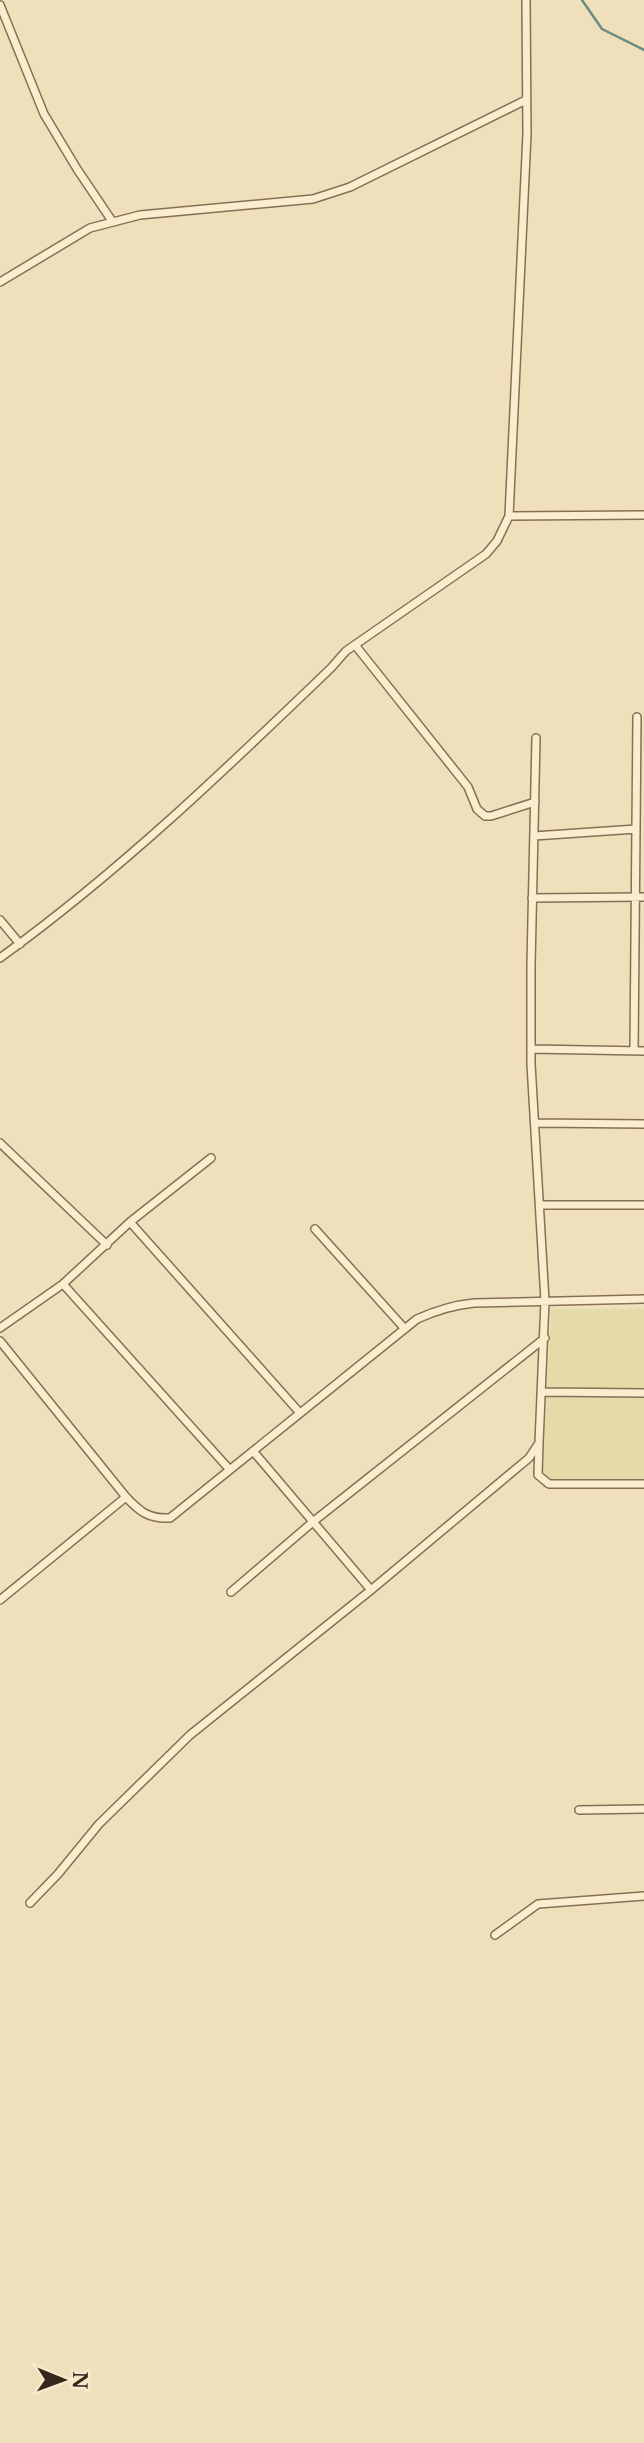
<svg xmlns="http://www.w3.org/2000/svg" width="644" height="2443" viewBox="0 0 644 2443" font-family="'Libre Baskerville',serif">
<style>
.farmland{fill:#e5dba8}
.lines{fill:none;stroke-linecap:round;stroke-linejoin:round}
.stream{stroke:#678d84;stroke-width:2.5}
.street-casing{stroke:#866f55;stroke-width:10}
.street{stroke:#faedce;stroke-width:7}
</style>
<rect width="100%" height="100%" fill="#efe0bb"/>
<path class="farmland" d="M551,1309H644V1487L542,1488Z"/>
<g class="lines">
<path class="stream" d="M582,0L602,29L644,50"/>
<g class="street-casing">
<path id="street" d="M0,5L44,114L77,169L112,221
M0,282L90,228L140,215L313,199L350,187L526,100
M509,516L644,515
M355,645L468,787L477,809L485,816H491L535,802
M534,836L636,829
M532,898L644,897
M0,920L20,944
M0,958C119,872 225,770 331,668L346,651L486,554L497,541L509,516L527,134L526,0
M531,1049L644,1051
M634,1051L637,717
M536,1123L644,1124
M0,1143L107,1245
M541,1205H644
M130,1222L300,1413
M315,1229L405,1329
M63,1284L230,1470
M0,1328L63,1284L130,1222L211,1158
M0,1341L126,1497C140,1512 149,1519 170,1518L417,1319C437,1310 453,1305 474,1303L644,1299
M542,1392L644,1393
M539,1443L538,1475L549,1484H644
M253,1451L371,1590
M231,1592L314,1521L545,1338
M0,1600L126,1497
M579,1810L644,1809
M30,1903L58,1874L99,1824L190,1735L371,1590L529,1458L539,1443L545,1301L531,1064V965L536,738
M495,1935L538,1904L644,1896"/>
</g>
<use href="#street" class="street"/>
</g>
<g transform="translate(63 2380) rotate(91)" stroke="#f6eacb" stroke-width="5" paint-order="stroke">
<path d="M0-5L12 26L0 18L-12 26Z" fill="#35271a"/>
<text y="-10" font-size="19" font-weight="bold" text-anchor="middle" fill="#35271a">N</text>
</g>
</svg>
